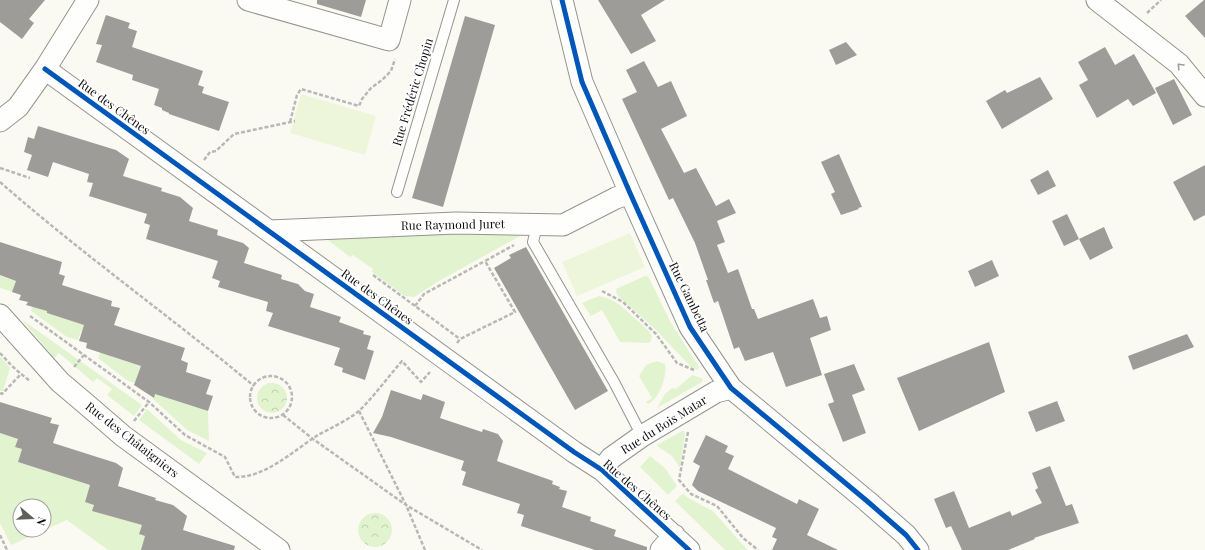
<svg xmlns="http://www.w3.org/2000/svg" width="1205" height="550" viewBox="0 0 1205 550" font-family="'Playfair Display',serif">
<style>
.grass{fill:#e2f3d0;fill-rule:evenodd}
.park{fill:url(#park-crowns)}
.pitch{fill:#edf6da}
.building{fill:#9e9c98}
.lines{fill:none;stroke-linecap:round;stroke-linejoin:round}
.lane-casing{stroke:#949490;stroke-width:12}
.street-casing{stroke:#949490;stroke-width:23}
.path{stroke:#b8b8b6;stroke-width:2.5;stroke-dasharray:4 2;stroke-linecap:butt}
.lane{stroke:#fefefd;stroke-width:10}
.street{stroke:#fefefd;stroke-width:21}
.cycleway-casing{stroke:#fff;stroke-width:8}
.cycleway{stroke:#0057b8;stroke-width:5}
.oneway{stroke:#9e9e9d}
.labels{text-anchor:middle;stroke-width:4;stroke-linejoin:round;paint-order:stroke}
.street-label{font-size:12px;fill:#0d0d0d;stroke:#fff}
</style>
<defs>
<pattern id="park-crowns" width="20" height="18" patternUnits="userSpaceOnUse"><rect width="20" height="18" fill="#e2f3d0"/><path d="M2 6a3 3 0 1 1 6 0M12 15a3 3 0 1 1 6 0" fill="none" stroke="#c1cfb1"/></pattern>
</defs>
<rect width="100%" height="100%" fill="#fbfaf2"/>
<path class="grass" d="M510,231L520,236L439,281L414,297L405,296L372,272L373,269L353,255L350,257L325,238Z
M0,275L16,281L13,292L0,288Z
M645,276H647L650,280L671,323L699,367L698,370L691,367L655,329L617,295L616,289L618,288Z
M38,287L50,300L47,313L92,327L89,334L81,331L78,340L67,337L31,311Z
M599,296L610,299L620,305L648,330L652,336L651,341L649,343L620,342L602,310L591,316L582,303Z
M22,320L24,321L142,405L134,416L107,395L112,389L97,378L93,382L59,353L50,363L46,359L51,354Z
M102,348L115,352L113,357L157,371L135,383L128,381L98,358Z
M0,356L10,368L3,391H0Z
M657,361L665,364C668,374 659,400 648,404L646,402L652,398L639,376L646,365Z
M162,372L174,385L170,399L208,411L209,441L187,430L153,399Z
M692,375L702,378L703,380L702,382L657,408L665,394L672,388L676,389Z
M147,409L181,440L207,453L199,464L139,420Z
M682,431H684L685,434L680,468L672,456L657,446V445Z
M0,433L18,439L16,447L22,449L18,462L90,485L85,501L94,505L93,511L142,525L139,534L145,536L143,550H108L67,520L11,545L0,523ZM20,506H44V530H20Z
M650,456L665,468L677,486L668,495L640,467Z
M683,493L688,498L713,511L742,544L748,550H725L675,501Z"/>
<path class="park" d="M257 398a15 15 0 1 1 30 0a15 15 0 1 1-30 0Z
M358 530a17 17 0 1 1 34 0a17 17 0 1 1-34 0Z"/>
<path class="pitch" d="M301,94L376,116L365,155L290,133Z
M630,233L645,267L577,296L562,262Z"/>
<path class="building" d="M0,0H45L29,19L34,23L22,39L0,22Z
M317,0H366L361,17L317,4Z
M598,0H665L641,15L656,41L631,54Z
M1204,0H1205V38L1185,16Z
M106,15L130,23L128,28L137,31L132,47L203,71L198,85L204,87L202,93L229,102L219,131L169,114V113L162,110V108L154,105L159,89L132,80L133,75L96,62L102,45L96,44Z
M465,16L495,25L443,207L412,198Z
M846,42L857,55L836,65L829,50Z
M1105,47L1115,65L1134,54L1156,93L1133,106L1128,99L1097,118L1079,85L1088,80L1078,62Z
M644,61L658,87L671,81L687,116L661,129L684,173L696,168L716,206L729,199L736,213L717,221L725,242L717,245L728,273L738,269L752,309H754L758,319L813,299L820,318L827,316L831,330L810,338L822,375L786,387L773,352L745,361L739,347L734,349L718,301L714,303L706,280H708L695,243L673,198L669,200L622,99L637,92L626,70Z
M1040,77L1053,99L1002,129L986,101L1005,90L1007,93Z
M1174,79L1192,115L1173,125L1155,88Z
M38,126L116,150L129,159L123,176L162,188L161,191L180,197L193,208L189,221L218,230L217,235L243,243L249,248L244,263L282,275L281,279L298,284L305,291L314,294L310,307L341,317L339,322L364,331L363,334L371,336L367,349L374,351L365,380L342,372L343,368L334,365L340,348L268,326L273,313L266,311L268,302L218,287L220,281L212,278L218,261L146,239L150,225L144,223L147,214L89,196L93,183L87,182L89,174L53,162L48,177L27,170L32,155L24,152L28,137L34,139Z
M839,154L862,207L858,208L859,209L841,215L831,194L835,192L821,162Z
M1205,165V215L1194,221L1173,182Z
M1048,170L1056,186L1038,195L1030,180Z
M1067,214L1079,239L1064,246L1052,221Z
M1104,227L1113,248L1090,260L1079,239Z
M0,242L62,262L59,274L65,276L62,285L112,301L111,306L120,308L114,325L185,348L181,360L188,363L186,372L211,380L206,394L213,396L208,411L155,394L154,398L134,385L141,366L86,348L87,343L79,341L84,325L47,313V311L26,305L28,302L19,300L21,295L12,292L16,281L0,275Z
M526,247L608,391L575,410L494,268L511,258L509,255Z
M992,260L999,276L975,287L968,271Z
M1187,334L1194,347L1133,370L1128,356Z
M989,342L1005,392L919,431L897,378Z
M854,364L865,390L852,395L866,433L843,442L828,404L834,402L824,374Z
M391,390L421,400L423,394L445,402L440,418L482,432L483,429L498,434L503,441L497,461L553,481L552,484L560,487L559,489L567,491L562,507L591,517L590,521L616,530L614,536L647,547V550H595L521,526L524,515L517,513L520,504L462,485L466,472L461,470L464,461L391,437L373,433L382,417Z
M1057,401L1065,421L1036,432L1028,412Z
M0,402L52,418L50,423L59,425L53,443L116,463L123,468L118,486L156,498L155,500L173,505L187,516L183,530L235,546L234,550H141L145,536L139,534L142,525L92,511L94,505L85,502L90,485L18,462L22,449L15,447L18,439L0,433Z
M706,435L728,446L725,452L734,456L728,469L797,504L799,499L819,509L807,535L838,550H772L777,539L772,537L776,528L698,491L692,485L700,466L693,462Z
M1050,466L1066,506L1072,504L1079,523L1034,538L1035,539L1008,550H962L951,526L946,528L934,499L954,491L969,528L1010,511L1012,516L1042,503L1035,490L1038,488L1032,473Z"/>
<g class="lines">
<g class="lane-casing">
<path id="lane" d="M397,192L454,0
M537,225L533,242L614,382L642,436"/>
</g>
<g class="street-casing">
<path id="street" d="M248,0L389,40L400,0
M562,0L582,82L630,193L690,327L731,388L867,501L906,535L918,550
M1097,0L1179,64L1205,96
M45,69L574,452L602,470L689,550
M0,121L18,107L45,69L88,0
M269,231L456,223L563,225L616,198L630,193
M0,315L60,382L86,404L123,436L279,550
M602,470L611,458L642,436L716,392L731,388
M661,550L674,535"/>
</g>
<path class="path" d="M1147,13L1161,0
M290,122L297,95L301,89L359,106L362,99L371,88L382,80L391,71L395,59
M204,160L210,152L216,151L234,134L295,121
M0,168L30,178
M0,182C82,254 171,317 254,386
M373,275L460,339
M602,291L623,302L656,334L677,363L694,370
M415,306L424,294L485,261
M30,316L149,402L185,435L225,457L235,477C265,478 293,451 318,435C329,429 352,418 360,410C375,395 388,377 402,361L421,382L430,372
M457,343L460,339L515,312L485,261L514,245
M0,353L12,366L21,374
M74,367L84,355
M250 397a21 21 0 1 1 42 0a21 21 0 1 1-42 0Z
M0,393L2,394L21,374L30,381
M359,411L406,505L425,550
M283,415L313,439L406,505L482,550
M134,421L149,402
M688,432L679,480L691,494L717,506L743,538L758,550
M0,535L7,550"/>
<use href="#lane" class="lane"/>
<use href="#street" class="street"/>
<g class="cycleway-casing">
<path id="cycleway" d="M562,0L582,82L630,193L690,327L731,388L867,501L906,535L918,550
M45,69L574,452L602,470L689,550"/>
</g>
<use href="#cycleway" class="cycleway"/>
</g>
<defs><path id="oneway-chevron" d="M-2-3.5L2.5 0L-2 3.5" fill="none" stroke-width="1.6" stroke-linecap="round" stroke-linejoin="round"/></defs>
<use class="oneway" href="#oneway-chevron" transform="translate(1180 66) rotate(-133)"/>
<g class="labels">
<g class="street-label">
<text transform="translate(413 92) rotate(-73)" y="4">Rue Frédéric Chopin</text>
<text transform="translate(114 107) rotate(36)" y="4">Rue des Chênes</text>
<text transform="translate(453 225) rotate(-1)" y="4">Rue Raymond Juret</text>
<text transform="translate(377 297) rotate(36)" y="4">Rue des Chênes</text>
<text transform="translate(689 297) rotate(64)" y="4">Rue Gambetta</text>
<text transform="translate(664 425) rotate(-32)" y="4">Rue du Bois Matar</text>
<text transform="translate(132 440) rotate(38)" y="4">Rue des Châtaigniers</text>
<text transform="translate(637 490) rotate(41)" y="4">Rue des Chênes</text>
</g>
</g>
<g transform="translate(32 518) rotate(109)"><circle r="19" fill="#ffffff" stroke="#9e9e9e"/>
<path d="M0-3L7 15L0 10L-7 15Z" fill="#60605d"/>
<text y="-6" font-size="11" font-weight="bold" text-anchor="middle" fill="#0d0d0d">N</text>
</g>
</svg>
